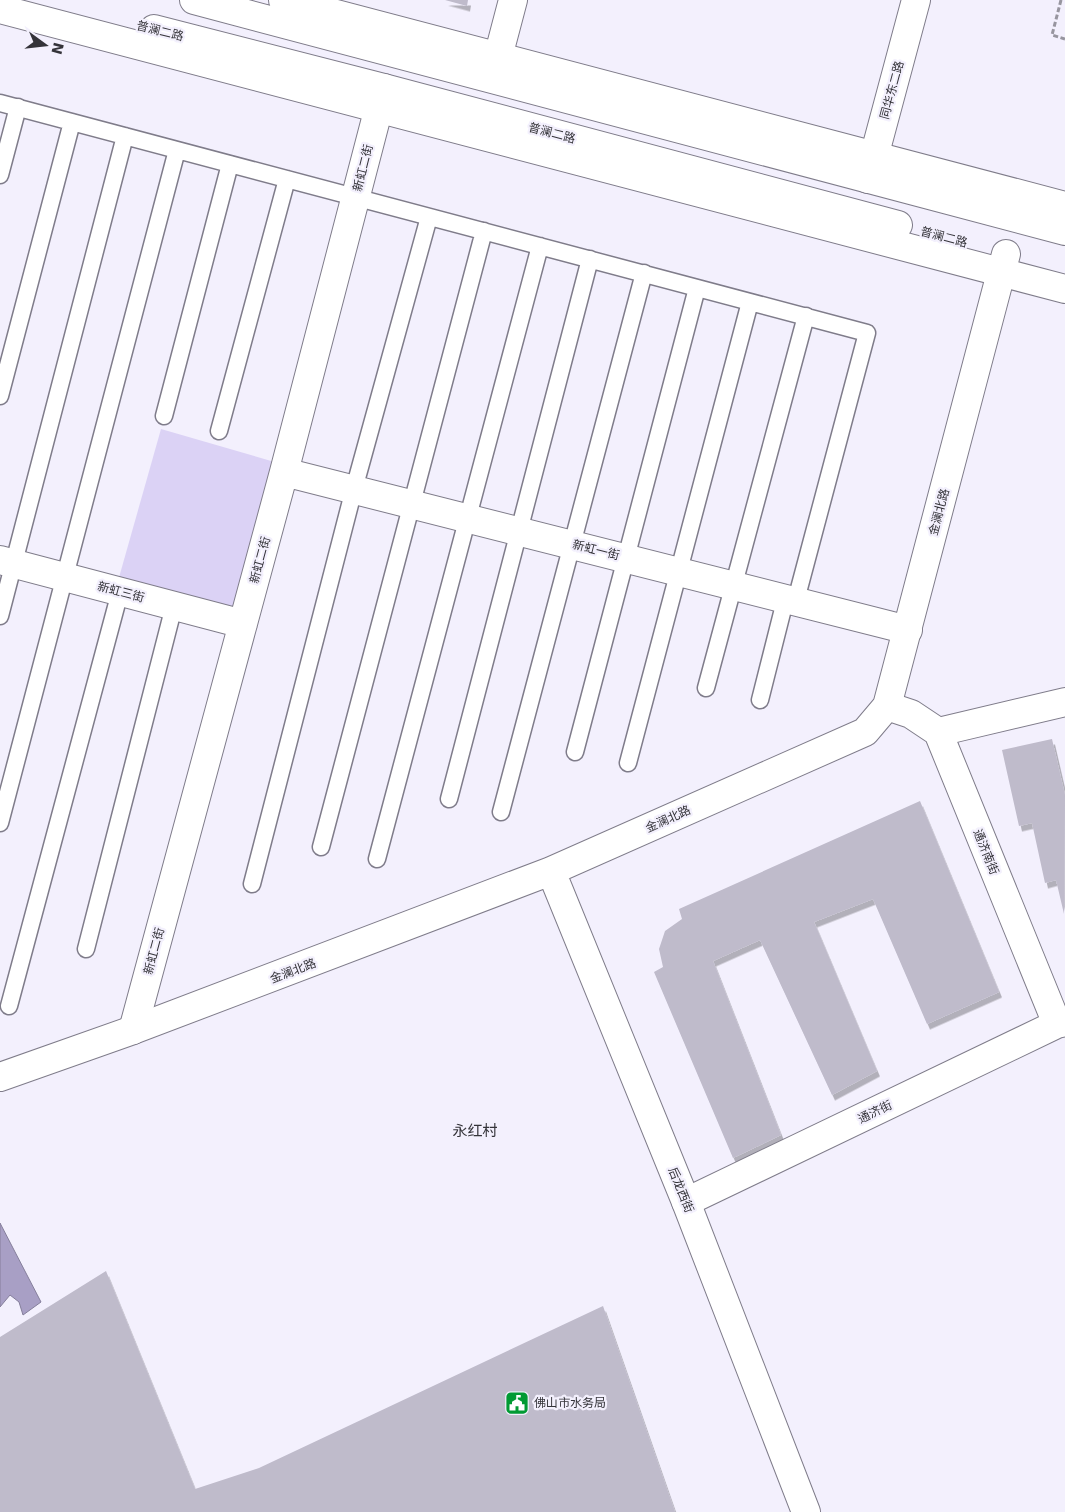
<svg xmlns="http://www.w3.org/2000/svg" width="1065" height="1512" viewBox="0 0 1065 1512" font-family="'DejaVu Sans','Noto Sans SC',sans-serif">
<style>
.green{fill:#dbd2f5}
.water{fill:#a89fc5;stroke:#857f9b}
.building{fill:#bfbbcb;filter:url(#shadow)}
.lines{fill:none;stroke-linecap:round;stroke-linejoin:round}
.service-casing{stroke:#7f7c8a;stroke-width:19}
.minor-casing{stroke:#7f7c8a;stroke-width:30}
.tertiary-casing{stroke:#7f7c8a;stroke-width:30}
.secondary-casing{stroke:#7f7c8a;stroke-width:30}
.path{stroke:#97959f;stroke-width:3;stroke-dasharray:5 2.5;stroke-linecap:butt}
.service{stroke:#fff;stroke-width:16}
.minor{stroke:#fff;stroke-width:28}
.tertiary{stroke:#fff;stroke-width:28}
.secondary{stroke:#fff;stroke-width:28}
.labels{text-anchor:middle;stroke-width:4.5;stroke-linejoin:round;paint-order:stroke}
.street-label{font-size:12px;fill:#343339;stroke:#f3f0fd}
.poi-label{font-size:12px;fill:#343339;stroke:#f3f0fd;text-anchor:start}
.quarter-label{font-size:15px;fill:#343339;stroke:#f3f0fd}
</style>
<defs>
<filter id="shadow"><feDropShadow dx="3" dy="5.5" stdDeviation="0" flood-color="#0004"/></filter>
</defs>
<rect width="100%" height="100%" fill="#f3f0fd"/>
<path class="green" d="M161,429L278,463L238,613L118,581Z"/>
<path class="water" d="M0,1223L41,1302L23,1315L19,1302L10,1295L0,1307Z"/>
<path class="building" d="M445,0H468L467,6Z
M1052,739L1065,795L1064,914L1056,880L1045,883L1032,823L1019,826L1002,750Z
M920,801L999,992L927,1024L873,899L814,922L877,1071L832,1095L760,940L713,961L781,1135L733,1158L654,972L663,967L659,949L665,931L682,919L679,909Z
M106,1271L195,1489L259,1468L603,1306L675,1512H0V1337Z"/>
<g class="lines">
<g class="service-casing">
<path id="service" d="M0,103L867,333L796,600
M0,175L18,107
M0,396L72,122
M164,416L230,164
M219,431L287,179
M0,616L125,136
M706,688L806,316
M760,700L786,597
M575,752L697,288
M628,763L750,302
M449,799L590,259
M501,812L644,273
M0,823L177,150
M321,847L484,231
M377,859L540,246
M252,884L354,489L429,217
M86,949L174,606
M9,1006L120,592"/>
</g>
<g class="minor-casing">
<path id="minor" d="M498,57L513,0
M284,472L908,630
M0,560L243,624
M887,706L911,714L938,732L1057,1024
M938,732L1065,702
M133,1030L284,472L384,88
M686,1202L1057,1024L1065,1022"/>
</g>
<g class="tertiary-casing">
<path id="tertiary" d="M868,179L916,0
M551,871L686,1202L806,1512
M0,1077L133,1030L551,871L865,732L887,706L1006,254"/>
</g>
<g class="secondary-casing">
<path id="secondary" d="M194,0L1065,231
M283,0L1065,206
M0,9L1065,289
M154,29L384,88L898,225"/>
</g>
<path class="path" d="M1061,0L1052,35L1065,39"/>
<use href="#service" class="service"/>
<use href="#minor" class="minor"/>
<use href="#tertiary" class="tertiary"/>
<use href="#secondary" class="secondary"/>
</g>
<defs>
<g id="civic-square" transform="scale(1.25)"><rect x="-9" y="-9" width="18" height="18" rx="4" fill="#019a33" stroke="#f3f0fd"/><path d="M-.6-6.5H3V-4.5H.6V-3L4-1V1h2V6H-6V1h2V-1L-.6-3ZM-1.2 2.5V6h2.4V2.5Z" fill="#fff"/></g>
</defs>
<g fill-rule="evenodd">
<use href="#civic-square" x="517" y="1403"/>
</g>
<g class="labels">
<g class="street-label">
<text transform="translate(160 31) rotate(14)" y="4">普澜二路</text>
<text transform="translate(892 90) rotate(-75)" y="4">同华东二路</text>
<text transform="translate(552 133) rotate(15)" y="4">普澜二路</text>
<text transform="translate(363 168) rotate(-76)" y="4">新虹二街</text>
<text transform="translate(944 237) rotate(15)" y="4">普澜二路</text>
<text transform="translate(939 512) rotate(-75)" y="4">金澜北路</text>
<text transform="translate(596 550) rotate(14)" y="4">新虹一街</text>
<text transform="translate(260 560) rotate(-75)" y="4">新虹二街</text>
<text transform="translate(121 592) rotate(15)" y="4">新虹三街</text>
<text transform="translate(668 819) rotate(-24)" y="4">金澜北路</text>
<text transform="translate(986 852) rotate(68)" y="4">通济南街</text>
<text transform="translate(154 951) rotate(-75)" y="4">新虹二街</text>
<text transform="translate(293 971) rotate(-21)" y="4">金澜北路</text>
<text transform="translate(875 1112) rotate(-26)" y="4">通济街</text>
<text transform="translate(681 1190) rotate(68)" y="4">后龙西街</text>
</g>
<g class="poi-label">
<text x="534" y="1407">佛山市水务局</text>
</g>
<g class="quarter-label">
<text x="475" y="1136">永红村</text>
</g>
</g>
<g transform="translate(45 45) rotate(105)" stroke="#f3f0fd" stroke-width="4" paint-order="stroke">
<path d="M0-4L9 19L0 12L-9 19Z" fill="#343339"/>
<text y="-8" font-size="14" font-weight="bold" text-anchor="middle" fill="#343339">N</text>
</g>
</svg>
